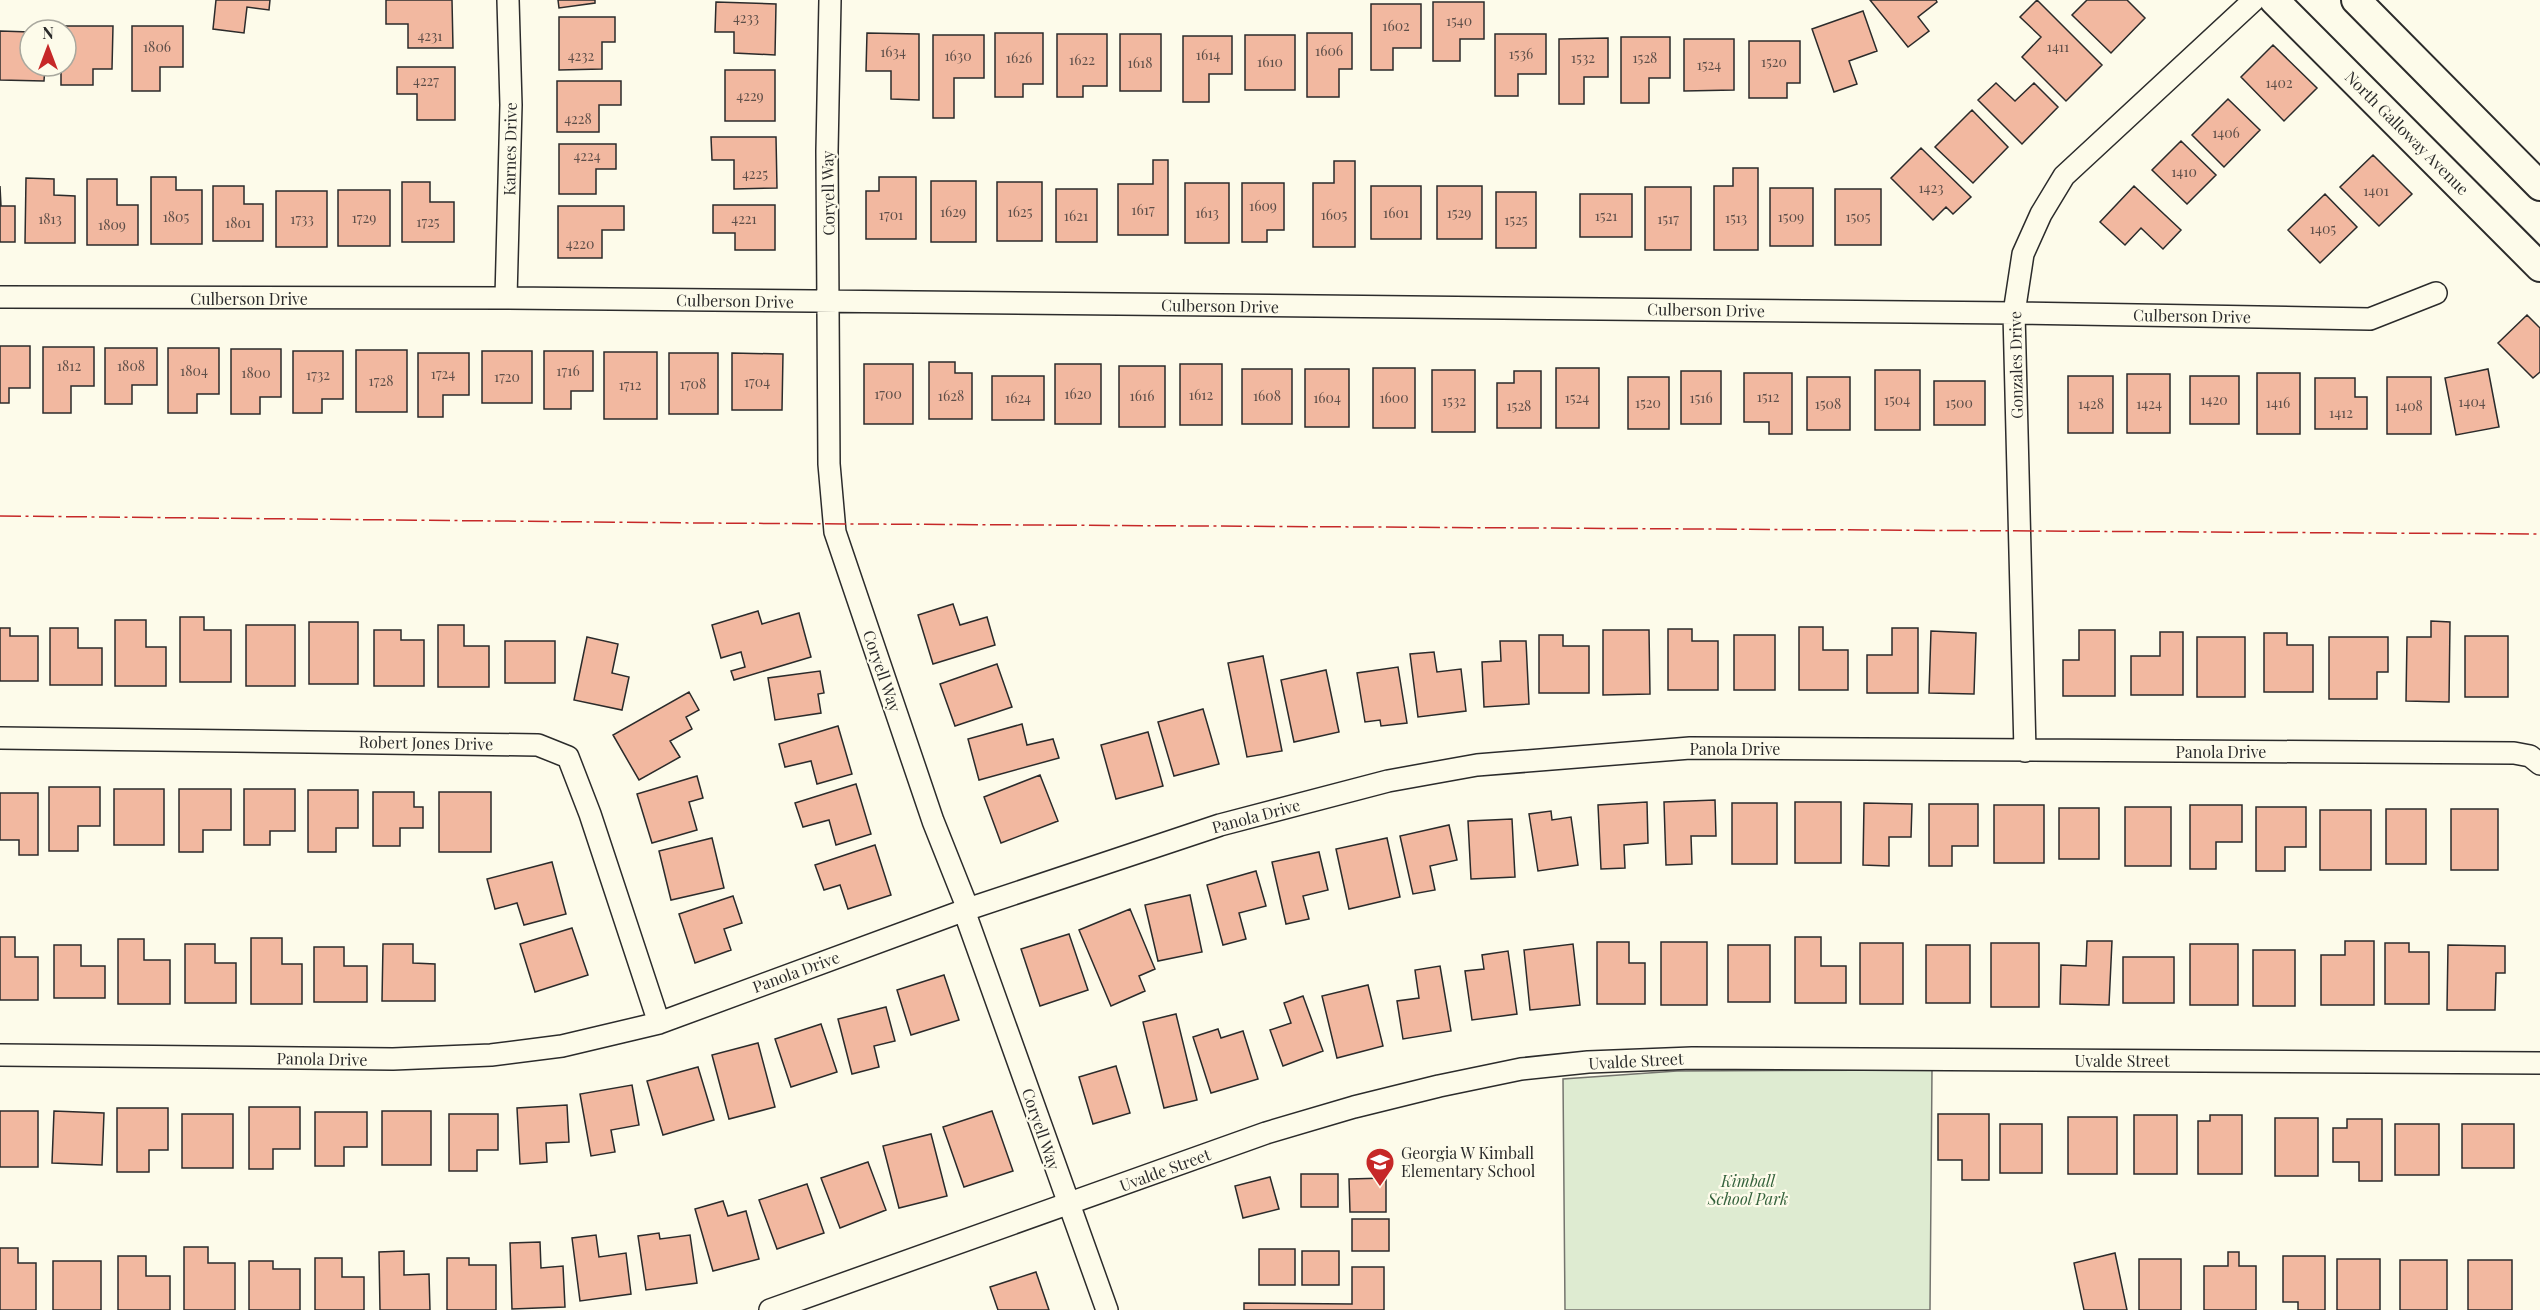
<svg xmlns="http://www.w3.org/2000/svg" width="2540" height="1310" viewBox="0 0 2540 1310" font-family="'Playfair Display',serif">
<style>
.green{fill:#deebd1;stroke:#74746e;stroke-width:1.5}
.building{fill:#f2b8a0;stroke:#2b2b2b;stroke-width:1.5}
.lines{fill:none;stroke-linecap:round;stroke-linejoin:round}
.street-casing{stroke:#2b2b2b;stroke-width:24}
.secondary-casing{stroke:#2b2b2b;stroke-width:32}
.street{stroke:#fdfbea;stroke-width:21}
.secondary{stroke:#fdfbea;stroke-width:28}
.power{stroke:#c62828;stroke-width:1.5;stroke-dasharray:21 4.5 3 4.5;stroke-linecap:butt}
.labels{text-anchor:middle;stroke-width:4.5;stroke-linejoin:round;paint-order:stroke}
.number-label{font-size:14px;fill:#5d4e48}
.street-label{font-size:16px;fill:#2b2b2b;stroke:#fdfbea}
.poi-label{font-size:16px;fill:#2b2b2b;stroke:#fdfbea;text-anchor:start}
.park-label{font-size:16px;font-style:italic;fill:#34623c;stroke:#fdfbea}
</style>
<rect width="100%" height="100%" fill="#fdfbea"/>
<path class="green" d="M1932,1070L1930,1310H1565L1563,1079L1677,1071Z"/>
<path class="building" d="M216,0H270L269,10L247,7L244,33L213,29Z
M386,0H452L453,48H408V24H386Z
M558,0H595V3L559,8Z
M1870,0H1936L1937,2L1918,17L1929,31L1908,47Z
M2037,0L2102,65L2066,101L2022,57L2041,37L2020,17Z
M2087,0H2127L2145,18L2111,53L2072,15Z
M716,2L776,4L775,55L734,53V32H715Z
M1433,2H1484V39H1460V61H1433Z
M1371,4H1421V48H1393V70H1371Z
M1863,11L1877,51L1849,61L1857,84L1834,92L1812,29Z
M559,17H615V42H602V69L559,70Z
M61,26H113L112,69H93V85H61V66H66V30H61Z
M132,26H183V67H160V91H132Z
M0,31L30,32V66H45L44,81L0,80Z
M867,33L919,34V100L891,99V71H866Z
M995,33H1043V84H1023V97H995Z
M1307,33H1352V69H1339V97H1307Z
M1057,34H1107V86H1083V97H1057Z
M1120,34H1161V91H1120Z
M1495,34H1546V74H1518V96H1495Z
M933,35H984V78H954V118H933Z
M1245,35H1295V90H1245Z
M1183,36H1232V74H1209V102H1183Z
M1621,37H1670V78H1649V103H1621Z
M1608,38V77H1584V104H1559V39Z
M1684,39H1734V90L1684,91Z
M1749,41H1800V83H1787V98H1749Z
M2273,45L2317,88L2284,121L2241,77Z
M397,67H455V120H417V94H397Z
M725,70H775V121H725Z
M557,81H621V105H599V132H557Z
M1996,83L2015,101L2034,83L2058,107L2022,144L1978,100Z
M2228,99L2260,130L2224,167L2192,135Z
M1972,110L2008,147L1973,183L1935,147Z
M711,137H776L777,188L734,189V160H712Z
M2181,141L2216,175L2187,204L2152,170Z
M559,144H616V169H596V194H559Z
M1921,148L1971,197L1953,214L1946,207L1933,220L1891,178Z
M2373,155L2412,194L2379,226L2340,187Z
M1153,160H1168V235H1118V184H1153Z
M1334,161H1355V247H1313V183H1334Z
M1733,168H1758V250H1714V186H1733Z
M151,177H176V190H202V244H151Z
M879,177H916V239H866V191H879Z
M26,178L54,179V195L75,196V243H25Z
M87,179H117V205H138V245H87Z
M931,181H976V242H931Z
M402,182H430V202H454V242H402Z
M997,182H1042V241H997Z
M1185,183H1229V243H1185Z
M1242,183H1284V230H1267V242H1242Z
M0,186L1,206H15V242H0Z
M213,186H244V204H263V241H213Z
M1371,186H1421V239H1371Z
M1437,186H1482V239H1437Z
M2134,186L2181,230L2163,249L2141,228L2125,245L2100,222Z
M1645,187H1691V250H1645Z
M1770,188H1813V246H1770Z
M1056,189H1097V242H1056Z
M1835,189H1881V245H1835Z
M338,190H390V246H338Z
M276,191H327V247H276Z
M1496,192H1536V248H1496Z
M1580,194H1632V237H1580Z
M2325,194L2357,227L2320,263L2288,230Z
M713,205H775V250H735V233H713Z
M558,206H624V230H602V258H558Z
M2527,315L2540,328V372L2533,378L2498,343Z
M0,346H30V388H9V403H0Z
M43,347H94V386H71V413H43Z
M105,348H157V385H132V404H105Z
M168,348H219V394H197V413H168Z
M231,349H281V397H260V414H231Z
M356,350H407V412H356Z
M293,351H343V399H322V413H293Z
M482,351H532V403H482Z
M544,351H593V391H571V409H544Z
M604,352H657V419H604Z
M418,353H469V395H443V417H418Z
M669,353H718V414H669Z
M732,353L783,354L782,410H732Z
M929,362H955V373H972V419H929Z
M864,364H913V424H864Z
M1055,364H1101V424H1055Z
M1180,364H1222V425H1180Z
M1119,366H1165V427H1119Z
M1373,368H1415V428H1373Z
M1556,368H1599V428H1556Z
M1242,369H1292V424H1242Z
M1305,369H1349V427H1305Z
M2488,369L2499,427L2456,435L2445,378Z
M1432,370H1475V432H1432Z
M1875,370H1920V430H1875Z
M1514,371H1541V428H1497V383H1514Z
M1681,371H1721V424H1681Z
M1744,373H1792V434H1769V422H1744Z
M2257,373H2300V434H2257Z
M2127,374H2170V433H2127Z
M992,376H1044V420H992Z
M2068,376H2113V433H2068Z
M2190,376H2239V424H2190Z
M1628,377H1669V429H1628Z
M1807,377H1850V430H1807Z
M2387,377H2431V434H2387Z
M2315,378H2355V397H2367V429H2315Z
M1934,381H1985V425H1934Z
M953,604L960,625L987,617L995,645L933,664L918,615Z
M758,611L762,624L799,613L811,657L734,680L731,671L745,667L741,652L721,658L712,625Z
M180,617H204V630H231V682H180Z
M115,620H146V647H166V686H115Z
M2431,621L2450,622L2449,702L2406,701L2407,637H2431Z
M309,622H358V684H309Z
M246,625H295V686H246Z
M438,625H464V646H489V687H438Z
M1799,627H1823V650H1848V690H1799Z
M0,628H10V636H38V681H0Z
M50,628H78V648H102V685H50Z
M1892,628H1918V693H1867V655H1892Z
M1668,629H1692V641H1718V690H1668Z
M374,630H401V640H424V686H374Z
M1603,630H1649L1650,694L1603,695Z
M2079,630H2115V696H2063V660H2079Z
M1931,631L1976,633L1974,694L1929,693Z
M2160,632H2183V695H2131V656H2160Z
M2264,633H2287V645H2313V692H2264Z
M1539,635H1563V646H1589V693H1539Z
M1734,635H1775V690H1734Z
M2465,636H2508V697H2465Z
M587,637L618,644L612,673L629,677L622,710L574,700Z
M2197,637H2245V697H2197Z
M2329,637H2388V672H2377V699H2329Z
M505,641H555V683H505Z
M1500,641H1526L1529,704L1484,707L1482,662L1501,661Z
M1434,652L1437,672L1461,669L1466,711L1418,717L1410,654Z
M1263,656L1282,751L1247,757L1228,663Z
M997,664L1012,707L955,726L940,684Z
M1398,667L1407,723L1381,726L1380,720L1365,722L1357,673Z
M1326,670L1339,732L1294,742L1281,680Z
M820,671L824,693L818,694L821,713L775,720L768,678Z
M689,692L699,710L686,717L692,729L670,741L680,757L639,780L613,735Z
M1203,709L1219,764L1174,776L1158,722Z
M1022,724L1027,745L1053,739L1059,758L979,780L968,739Z
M838,726L852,774L817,784L811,761L785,767L779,744Z
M1148,732L1163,786L1116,799L1101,745Z
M1040,775L1058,821L1001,843L984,797Z
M697,776L703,798L689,802L697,830L652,843L637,794Z
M856,784L871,834L836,845L829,820L803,827L795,803Z
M49,787H100V826H78V851H49Z
M114,789H164V845H114Z
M179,789H231V830H203V852H179Z
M244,789H295V831H270V845H244Z
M308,790H358V828H336V852H308Z
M373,792H414V807H423V828H400V846H373Z
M439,792H491V852H439Z
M0,793H38V855H19V840H0Z
M1715,800L1716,836H1691L1692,864L1666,865L1664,802Z
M1647,802L1648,843L1624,845L1625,868L1601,869L1598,805Z
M1795,802H1841V863H1795Z
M1732,803H1777V864H1732Z
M1864,803L1912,804L1911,837H1889V866L1863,865Z
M1929,804H1978V846H1952V866H1929Z
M1994,805H2044V863H1994Z
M2190,805H2242V842H2216V869H2190Z
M2125,807H2171V866H2125Z
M2256,807H2306V847H2285V871H2256Z
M2059,808H2099V859H2059Z
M2386,809H2426V864H2386Z
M2451,809H2498V870H2451Z
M2320,810H2371V870H2320Z
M1551,811L1552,820L1571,817L1578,865L1538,871L1529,814Z
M1512,819L1515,877L1471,879L1468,821Z
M1449,825L1457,860L1430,866L1435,890L1413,894L1400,836Z
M712,838L724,888L671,900L659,851Z
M1387,838L1400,897L1349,909L1336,849Z
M875,845L891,895L848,909L840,885L824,890L815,865Z
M1319,852L1328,890L1303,896L1309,919L1286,924L1272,862Z
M552,862L566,914L524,925L517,903L495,909L487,879Z
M1256,871L1266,906L1239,913L1246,939L1223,945L1207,885Z
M1190,895L1202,952L1158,961L1145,905Z
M733,896L742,923L724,929L731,950L695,963L679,914Z
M1130,909L1155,969L1139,976L1145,991L1111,1006L1079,930Z
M572,928L588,975L535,992L520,944Z
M1069,934L1088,990L1040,1006L1021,949Z
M0,937H15V957H38V1000H0Z
M1795,937H1821V966H1846V1003H1795Z
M251,938H282V964H302V1004H251Z
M118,939H144V960H170V1004H118Z
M2087,941H2112L2109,1005L2060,1004L2061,965L2086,966Z
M2345,941H2374V1005H2321V955H2345Z
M1597,942H1629V963H1645V1004H1597Z
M1661,942H1707V1005H1661Z
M1860,943H1903V1004H1860Z
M1991,943H2039V1007H1991Z
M2385,943H2409V952H2429V1004H2385Z
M185,944H215V963H236V1003H185Z
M383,944H413V963L435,964V1001H382Z
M1573,944L1580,1005L1530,1010L1524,950Z
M2190,944H2238V1005H2190Z
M54,945H81V966H105V998H54Z
M1728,945H1770V1002H1728Z
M1926,945H1970V1003H1926Z
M2448,945L2505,946V973H2496L2495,1010H2447Z
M314,947H344V966H367V1002H314Z
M2253,950H2295V1006H2253Z
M1508,951L1517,1014L1472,1020L1465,971L1484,969L1482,955Z
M2123,957H2174V1003H2123Z
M1440,966L1451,1031L1403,1039L1397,1001L1419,998L1415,970Z
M944,975L959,1020L911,1035L897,990Z
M1368,985L1383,1046L1337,1058L1322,996Z
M1303,996L1323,1051L1283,1066L1270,1030L1291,1023L1284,1003Z
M886,1007L895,1041L874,1046L879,1067L852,1074L838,1019Z
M1176,1014L1197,1100L1164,1108L1143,1022Z
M821,1024L837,1072L791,1087L775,1039Z
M1218,1029L1221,1038L1243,1031L1258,1079L1211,1093L1193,1037Z
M758,1043L775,1107L729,1119L712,1055Z
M1116,1066L1130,1113L1093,1124L1079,1077Z
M698,1067L714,1120L663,1135L647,1081Z
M632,1085L639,1125L611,1130L615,1152L591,1156L580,1094Z
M567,1105L569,1142L546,1143L547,1162L520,1164L517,1108Z
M249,1107H300V1149H273V1169H249Z
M117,1108H168V1150H149V1172H117Z
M0,1111H38V1167H0Z
M54,1111L104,1113L102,1165L52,1163Z
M382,1111H431V1165H382Z
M992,1111L1013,1171L964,1187L943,1127Z
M315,1112H367V1147H344V1166H315Z
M182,1114H233V1168H182Z
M449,1114H498V1150H477V1171H449Z
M1938,1114H1989V1180H1962V1160H1938Z
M2134,1115H2177V1174H2134Z
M2210,1115H2242V1174H2198V1121H2210Z
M2068,1117H2117V1174H2068Z
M2275,1118H2318V1176H2275Z
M2347,1119H2382V1181H2359V1162H2333V1128H2347Z
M2000,1124H2042V1173H2000Z
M2395,1124H2439V1175H2395Z
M2462,1124H2514V1168H2462Z
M931,1134L947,1196L899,1208L883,1146Z
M868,1162L886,1210L840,1228L821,1178Z
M1301,1174H1338V1207H1301Z
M1270,1177L1279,1209L1243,1218L1235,1186Z
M1386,1178V1212H1350L1349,1179Z
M807,1184L824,1233L777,1249L759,1200Z
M723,1201L728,1216L746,1211L759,1259L713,1271L695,1209Z
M1352,1219H1389V1251H1352Z
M659,1233L660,1239L690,1235L697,1283L646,1290L638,1236Z
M596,1235L599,1257L626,1253L631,1294L580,1301L572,1238Z
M540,1242L541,1268L563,1266L565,1307L512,1309L510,1243Z
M184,1247H208V1263H235V1310H184Z
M0,1248H18V1263H36V1310H0Z
M1259,1249H1295V1285H1259Z
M404,1251V1275L429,1274L430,1310H380L379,1252Z
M1302,1251H1339V1285H1302Z
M2228,1252H2239V1266H2256V1310H2204V1266H2228Z
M2115,1253L2127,1310H2084L2074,1263Z
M118,1256H146V1276H170V1310H118Z
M2283,1256H2325V1310H2298V1302H2283Z
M315,1258H342V1277H364V1310H315Z
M447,1258H469V1265H496V1310H447Z
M2139,1259H2181V1310H2139Z
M2337,1259H2380V1310H2337Z
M2400,1260H2447V1310H2400Z
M2468,1260H2512V1310H2468Z
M53,1261H101V1310H53Z
M249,1261H273V1269H300V1310H249Z
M1352,1267H1384V1310H1244V1303L1352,1304Z
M1036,1272L1049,1310H998L990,1287Z"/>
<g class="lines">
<g class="street-casing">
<path id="street" d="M830,0L827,151L829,464L835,532L933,821L968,909L966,916L1107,1310
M0,297L506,298L2014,313L2370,319L2436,293
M506,298L511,105L508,0
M0,738L538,745L568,757L590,814L659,1023
M2025,751L2014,313L2023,254L2041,214L2064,176L2254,0
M0,1055L393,1059L491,1055L562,1046L659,1023L968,909L1220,825L1388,781L1477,765L1690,748L2514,753L2530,756L2540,764
M770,1310L1266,1133L1354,1107L1439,1086L1521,1069L1588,1062L1692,1058L2540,1063"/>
</g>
<g class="secondary-casing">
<path id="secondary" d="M2274,0L2540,267
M2356,0L2540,186"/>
</g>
<use href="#street" class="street"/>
<use href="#secondary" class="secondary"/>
<path class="power" d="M0,516L698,523L2540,534"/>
</g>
<defs>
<g id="school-pin" transform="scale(1.5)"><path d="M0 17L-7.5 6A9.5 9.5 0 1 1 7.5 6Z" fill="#c62828" stroke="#fdfbea"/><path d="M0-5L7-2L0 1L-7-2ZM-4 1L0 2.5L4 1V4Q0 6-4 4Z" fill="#fff"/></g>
</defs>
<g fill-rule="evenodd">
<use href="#school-pin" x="1380" y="1162"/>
</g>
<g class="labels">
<g class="number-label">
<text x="746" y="23">4233</text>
<text x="1459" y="26">1540</text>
<text x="1396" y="31">1602</text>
<text x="430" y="41">4231</text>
<text x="157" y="52">1806</text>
<text x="2058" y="52">1411</text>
<text x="1329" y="56">1606</text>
<text x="893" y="57">1634</text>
<text x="1521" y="59">1536</text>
<text x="1208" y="60">1614</text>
<text x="581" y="61">4232</text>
<text x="958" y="61">1630</text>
<text x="1019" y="63">1626</text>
<text x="1583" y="63">1532</text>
<text x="1645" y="63">1528</text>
<text x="1082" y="65">1622</text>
<text x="1270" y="67">1610</text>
<text x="1774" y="67">1520</text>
<text x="1140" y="68">1618</text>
<text x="1709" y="70">1524</text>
<text x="426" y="86">4227</text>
<text x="2279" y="88">1402</text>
<text x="750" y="101">4229</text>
<text x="578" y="124">4228</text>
<text x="2226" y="138">1406</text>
<text x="587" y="161">4224</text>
<text x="2184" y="177">1410</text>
<text x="755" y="179">4225</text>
<text x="1931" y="193">1423</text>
<text x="2376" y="196">1401</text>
<text x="1263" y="211">1609</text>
<text x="1143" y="215">1617</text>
<text x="953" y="217">1629</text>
<text x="1020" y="217">1625</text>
<text x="1207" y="218">1613</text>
<text x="1396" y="218">1601</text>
<text x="1459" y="218">1529</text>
<text x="891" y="220">1701</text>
<text x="1334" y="220">1605</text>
<text x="1076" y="221">1621</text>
<text x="1606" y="221">1521</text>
<text x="176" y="222">1805</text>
<text x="1791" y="222">1509</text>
<text x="1858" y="222">1505</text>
<text x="364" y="223">1729</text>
<text x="1736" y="223">1513</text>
<text x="50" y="224">1813</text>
<text x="302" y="224">1733</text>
<text x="744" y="224">4221</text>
<text x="1668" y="224">1517</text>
<text x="1516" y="225">1525</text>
<text x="428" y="227">1725</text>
<text x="238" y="228">1801</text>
<text x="112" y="230">1809</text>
<text x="2323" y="234">1405</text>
<text x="580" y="249">4220</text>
<text x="69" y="371">1812</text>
<text x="131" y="371">1808</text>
<text x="194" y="376">1804</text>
<text x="568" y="376">1716</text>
<text x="256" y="378">1800</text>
<text x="443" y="379">1724</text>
<text x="318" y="380">1732</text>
<text x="507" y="382">1720</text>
<text x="381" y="386">1728</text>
<text x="757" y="387">1704</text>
<text x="693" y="389">1708</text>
<text x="630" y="390">1712</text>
<text x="888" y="399">1700</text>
<text x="1078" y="399">1620</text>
<text x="1201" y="400">1612</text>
<text x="951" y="401">1628</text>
<text x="1142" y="401">1616</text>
<text x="1267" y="401">1608</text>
<text x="1768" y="402">1512</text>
<text x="1018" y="403">1624</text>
<text x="1327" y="403">1604</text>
<text x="1394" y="403">1600</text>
<text x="1577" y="403">1524</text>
<text x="1701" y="403">1516</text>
<text x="1897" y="405">1504</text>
<text x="2214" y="405">1420</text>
<text x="1454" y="406">1532</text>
<text x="2472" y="407">1404</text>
<text x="1648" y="408">1520</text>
<text x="1959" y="408">1500</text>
<text x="2278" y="408">1416</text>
<text x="1828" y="409">1508</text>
<text x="2091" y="409">1428</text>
<text x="2149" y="409">1424</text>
<text x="1519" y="411">1528</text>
<text x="2409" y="411">1408</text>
<text x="2341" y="418">1412</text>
</g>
<g class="street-label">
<text transform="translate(2407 133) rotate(45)" y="6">North Galloway Avenue</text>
<text transform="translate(510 149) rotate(-89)" y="6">Karnes Drive</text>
<text transform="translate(828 193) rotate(-91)" y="6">Coryell Way</text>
<text x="249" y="305">Culberson Drive</text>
<text transform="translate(735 301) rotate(1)" y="6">Culberson Drive</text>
<text transform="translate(1220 306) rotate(1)" y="6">Culberson Drive</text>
<text transform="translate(1706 310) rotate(1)" y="6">Culberson Drive</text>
<text transform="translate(2192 316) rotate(1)" y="6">Culberson Drive</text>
<text transform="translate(2016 365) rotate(-91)" y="6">Gonzales Drive</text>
<text transform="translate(882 671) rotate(71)" y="6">Coryell Way</text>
<text transform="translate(426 743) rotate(1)" y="6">Robert Jones Drive</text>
<text x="1735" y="755">Panola Drive</text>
<text x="2221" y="758">Panola Drive</text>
<text transform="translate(1256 816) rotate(-15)" y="6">Panola Drive</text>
<text transform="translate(796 972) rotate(-20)" y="6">Panola Drive</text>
<text transform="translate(322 1059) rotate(1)" y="6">Panola Drive</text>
<text transform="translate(1636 1061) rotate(-3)" y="6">Uvalde Street</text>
<text x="2122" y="1067">Uvalde Street</text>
<text transform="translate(1041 1129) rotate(71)" y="6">Coryell Way</text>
<text transform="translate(1165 1170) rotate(-20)" y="6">Uvalde Street</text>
</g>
<g class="poi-label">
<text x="1401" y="1159">Georgia W Kimball<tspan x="1401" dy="18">Elementary School</tspan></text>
</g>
<g class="park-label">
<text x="1748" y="1187">Kimball<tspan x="1748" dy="18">School Park</tspan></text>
</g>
</g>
<g transform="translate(48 48)"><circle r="28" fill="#fdfbea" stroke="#a9a89e" stroke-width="1.5"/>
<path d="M0-4.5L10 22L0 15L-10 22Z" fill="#c62828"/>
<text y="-9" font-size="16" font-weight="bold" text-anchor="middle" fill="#2b2b2b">N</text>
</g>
</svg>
